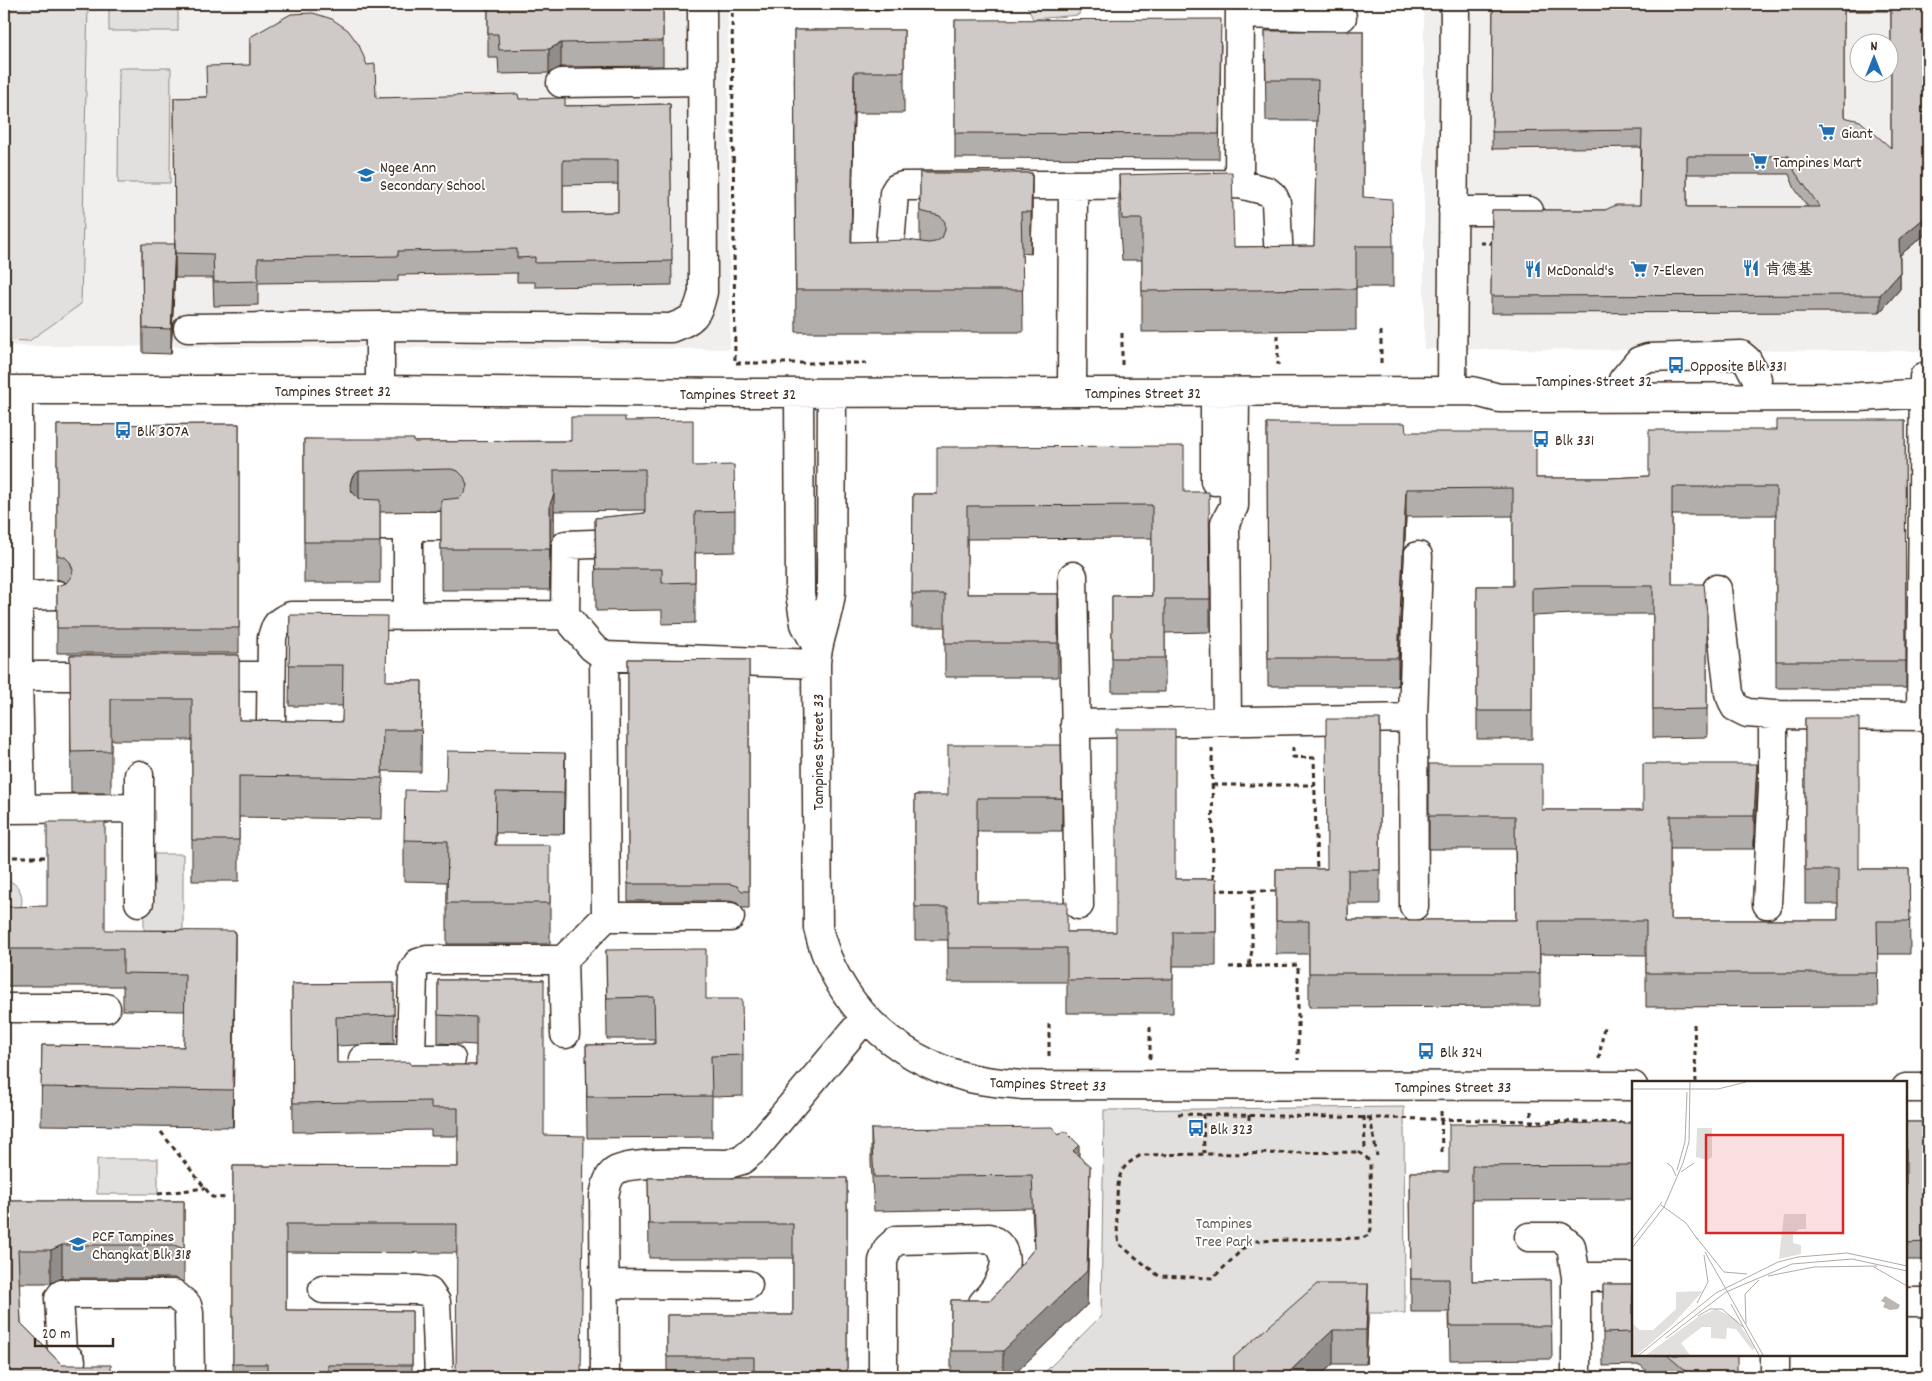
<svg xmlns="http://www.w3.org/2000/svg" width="1932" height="1381" viewBox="0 0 1932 1381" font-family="Dekko,'LXGW WenKai TC',sans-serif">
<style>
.built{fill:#f1efee;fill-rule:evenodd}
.green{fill:#e2e0de;stroke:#8e857e}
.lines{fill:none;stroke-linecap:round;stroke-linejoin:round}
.minor-casing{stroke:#3b2a1e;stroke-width:31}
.path{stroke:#3b2a1e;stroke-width:3;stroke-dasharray:5 4;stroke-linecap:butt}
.minor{stroke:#fff;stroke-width:28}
.wall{fill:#b2aeab;stroke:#3b2a1e;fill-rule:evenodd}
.shaded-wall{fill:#918d8b;stroke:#3b2a1e}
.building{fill:#cfcac7;stroke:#3b2a1e;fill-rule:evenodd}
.labels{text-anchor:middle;stroke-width:4;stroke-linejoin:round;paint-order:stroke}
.poi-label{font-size:16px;fill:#3b2a1e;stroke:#fff;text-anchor:start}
.street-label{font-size:16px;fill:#3b2a1e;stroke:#fff}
.park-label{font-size:16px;fill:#65584e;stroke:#fff}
.inset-road{fill:none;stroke:#b1aaa5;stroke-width:1}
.view{fill:#d62828;fill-opacity:0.15;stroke:#d62828;stroke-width:2.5}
.inset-edge{fill:none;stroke:#3b2a1e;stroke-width:2.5}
</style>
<rect width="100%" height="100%" fill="#fff"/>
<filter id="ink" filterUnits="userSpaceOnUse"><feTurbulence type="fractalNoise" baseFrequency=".02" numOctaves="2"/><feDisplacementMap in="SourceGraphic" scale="10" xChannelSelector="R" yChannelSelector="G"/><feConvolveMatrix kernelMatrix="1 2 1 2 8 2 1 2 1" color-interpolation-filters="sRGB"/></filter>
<g filter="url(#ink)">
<path class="built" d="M4,4H728L730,349L4,346Z
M1424,4H1928V351L1424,349ZM1860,42H1890V72H1860Z"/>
<path class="green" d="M4,4H88L81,304L29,341L4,340Z
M109,4H178V31H109Z
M1026,4H1080L1079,15L1033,19Z
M119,68H171L170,183H118Z
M144,854H183V930H144Z
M4,879C20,883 25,896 20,911L4,921Z
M1404,1107L1405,1313H1315L1243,1377H1040L1101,1316L1104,1110Z
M97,1159H158V1194H97Z"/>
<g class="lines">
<g class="minor-casing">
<path id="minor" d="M1240,14L1342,17
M561,83L702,81
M1239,184L1240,4
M1453,211H1529
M906,266L895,264L889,257L894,193L897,188L903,186L1239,184L1267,191L1273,196L1276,202L1279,261L1274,266L1261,269
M380,326V390
M188,328L380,326L671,328C695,319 697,316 703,292L702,4
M1623,380L1639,361L1648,358L1741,355L1747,360L1757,379
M4,390H380L736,393L1472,391L1499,398L1859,397L1928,393
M18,390V676L21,809
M1452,391L1455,4
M1072,392L1073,186
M1215,392V481
M799,393L800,594L805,624L817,647
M832,393L831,592C829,617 817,639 816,664L818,928C836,1003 892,1057 966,1077C984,1082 1004,1083 1023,1085L1633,1086
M366,526H451
M408,526V615
M619,543L566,545L565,615L592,647L604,656L816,664
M1073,576L1079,905
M1717,589L1729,693L1735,707L1747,713L1773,715L1928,716
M19,596L57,595
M18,676H107
M202,676H271
M1921,715L1924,377
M271,721L272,638C275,625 278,621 291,616L565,615
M1227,721L1225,523L1234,506L1235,392
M1075,724L1413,718
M4,809L139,808
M139,902V775
M1767,904L1773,787V715
M1414,906L1413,718L1418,556
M606,917H730
M563,960L565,1034
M4,1008H106
M363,1059H451
M411,1059L413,971L418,963L427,960H563L606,917L604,656
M1906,1088H1928
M1529,1237H1560L1571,1246L1576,1277V1377
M1576,1277H1633
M604,1284L748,1285
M323,1289L419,1290L429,1292L436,1302L439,1377
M1906,1302H1928
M1775,1355V1377
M71,1361L62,1351L59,1298L62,1294H174L187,1305L189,1313L190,1377
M605,1377L604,1196C606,1188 607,1178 614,1172C627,1160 707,1164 728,1164L742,1160L755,1149L865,1018
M883,1377V1261L888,1248L897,1240L989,1238C1019,1252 1000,1286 983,1303"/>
</g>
<path class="path" d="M732,4L735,363H866
M1480,243H1492
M1381,331V365
M1278,335V365
M1122,365V332
M1293,747V757L1314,758L1317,874
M1212,748L1213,882
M1213,785H1315
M4,857H50
M1213,890L1252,891V950L1249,966
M1252,891H1279
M1229,967L1298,965V1060
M1049,1024V1058
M1694,1024L1696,1082
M1150,1059V1026
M1599,1059L1604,1026
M1441,1111L1442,1152
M1531,1111L1532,1127
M1178,1114L1633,1123
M1203,1114L1204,1153
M1249,1115V1132
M1364,1116L1365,1148
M1370,1117L1377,1156
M161,1132L212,1197L228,1198
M1358,1152L1367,1158L1370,1164L1371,1229L1369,1235L1362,1238L1251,1241L1213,1278L1159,1276L1119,1244C1116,1230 1115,1186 1121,1173C1125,1164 1133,1160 1141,1155Z
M158,1194L205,1188
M1481,1377V1369"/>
<use href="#minor" class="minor"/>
</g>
<path class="wall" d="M488,4H663V66L561,67L549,73L499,74L498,58H488Z
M844,4H890V10L844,11Z
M958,4H1007V5H958Z
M1493,4H1928V232L1900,255V289L1880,312L1491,313L1492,210H1605L1640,205L1641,147L1492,149ZM1844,11H1891V148L1844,117ZM1687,174H1789L1795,189L1808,207H1687Z
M955,20L1221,44L1219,159L955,158Z
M794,30H904V113H854L851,242H920V173H1032V214L1031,254L1022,253L1023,332H796Z
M1265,31H1363V197L1393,246V287H1356V330L1142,332V260H1122L1119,216V175L1234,247L1314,246L1317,121H1266Z
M250,37L376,98L519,99L565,106L670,104L672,285L535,287V282H517V273L398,275V281L258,283V305L214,306L213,278H175L174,98L206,97L250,65ZM618,184V212L563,213V185Z
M142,244L175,268L171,354L143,353Z
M1905,420L1906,688H1776V515H1672V584L1707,614V737L1653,738V614H1574L1532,616V739H1477V586H1513V516L1406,517L1398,686H1268L1267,423L1406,432L1536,478H1611L1649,476L1776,430Z
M625,421L693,466L735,511V552L695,553V623L662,624V610L596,611L595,518L645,513V510L554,511V535L550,545V590H441V511L380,512V583H304V439L414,442L571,441Z
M239,424V653H57V586L66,583L65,582L57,579V425Z
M1184,492L1210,599V632L1165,633V692H1112V596H1152V538L967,539V594H1058V677H945V627H912L913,494Z
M290,615L387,681H422L421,772L383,771L382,819L239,817V881H192V740H111V793H71L70,655H239V720L342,722L343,706H289Z
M628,659L749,660V908H742L737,903L730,901H628Z
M1805,718L1859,869H1909L1910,954H1877L1878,1006L1646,1007V955L1540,954V1006L1309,1007V954H1276V869H1327L1380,719V904H1348V920H1516L1515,849H1429V764L1542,810H1643L1757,797L1754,849H1670V920H1838V904H1805Z
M565,753L564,834L496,833V845L550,887V944H447V882L404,881V840L446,791Z
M915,795L1062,798V831H977V902L1067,932H1116L1175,879H1216V966H1173V1013H1067V982H948V940H915Z
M4,907L105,930L235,968L233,1127L41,1125L42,1045L184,1047L185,1011L123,1010V986H4Z
M606,950L706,999L743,1055V1096L712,1097V1137L587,1138L586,1045L654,1044V1039H607Z
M438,980H544L457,1253L286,1252V1310L412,1311V1377H233V1166L458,1167V1136H431V1130L293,1132L292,984L394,983V1043L337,1046V1063L411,1065H476V1045L438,1043Z
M1906,1122H1928V1260H1906Z
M1633,1123V1199L1472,1200V1281L1551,1280L1552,1359L1450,1360L1449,1312H1411L1410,1172H1449Z
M871,1129L1079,1157L1090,1199L1087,1305L1011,1377H951V1300H991L1034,1249L1032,1208L874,1211L871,1162Z
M648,1178H847V1377H667V1315H793V1258H649Z
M4,1201H184V1282L174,1278H62L51,1283H19L21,1323L62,1365L111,1377H4Z
M1603,1284H1633V1355H1735L1737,1377H1654L1640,1365L1603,1366Z
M1368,1318L1366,1364H1333L1319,1377H1234V1357Z"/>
<path class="shaded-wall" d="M561,43V67L549,73V49Z
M854,72V113L851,283V242Z
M1032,173V214L1031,254V212Z
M1928,215V232L1899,256V239Z
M175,244V268L171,354V329Z
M1900,272V289L1880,312V295Z
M359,471V512L350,485L352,477Z
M1406,489V517L1398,686V658Z
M554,494V535L550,545V590V504Z
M565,753V794L564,834V793Z
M1757,764V797L1754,849V816Z
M235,931V968L233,1127V1090Z
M1079,1145V1179L1073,1151Z
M1090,1166L1087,1305L1011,1377H1003V1351Z
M62,1245V1278L51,1283V1250Z
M1368,1284V1318L1366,1364V1330Z
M1333,1330V1364L1319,1377H1284Z"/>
<path class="building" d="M488,4H663V41L561,43L549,49L499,50L498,34H488Z
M1493,4H1844V117L1860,121L1891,148V4H1928V215L1899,239L1900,272L1880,295L1491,296L1492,210H1605L1616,205H1640L1642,130L1492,132ZM1687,156H1789L1795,172L1820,207H1687Z
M313,13L332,19L348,30L359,45L367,65L375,64L376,98L518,94L519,99L565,98V106L670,104L672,261L535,263V257L517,258V249L398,251V256L258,258V281L214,282L213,254L175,253L174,98L207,97L206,66L250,65V37L291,14ZM563,160H618V212L563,213Z
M1221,19L1219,134L955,133V20Z
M794,30H904V72H854L851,242L908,240L928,243L935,242L942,238L945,230V222L940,216L920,211V173H1032L1031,212H1021L1023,290H796Z
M1265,31H1363V197L1392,199L1393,246H1356V289L1142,291V219H1122L1119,175L1232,172L1234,247L1314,246L1318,80H1266Z
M142,244H175L171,329L143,328Z
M571,417H625V421L693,420V466L734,465L735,511L695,512V582L662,583V569H596L595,518L645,513V469L554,470V494L550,504V549H441V500L459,498L465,492L467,485L464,477L458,471L451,469L359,471L352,477L350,485L352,492L359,499L380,500V542H304V439H414V442L571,441Z
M1776,420H1905L1906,661H1776V487H1672V584H1704L1707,614V709L1653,710V586H1574L1532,588V711H1477V586H1513V488L1406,489L1398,658H1268L1267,423H1405L1406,432H1536V478H1611L1649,476V430H1776Z
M239,424V628H57V586L66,583L71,577L73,570L70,562L65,557L57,555V425Z
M1184,446V492H1209L1210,599H1165V658H1112V596H1152V505L967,506V594H1058V643H945V594H912L913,494H937V447Z
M290,615L387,616L386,681H422L421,730H383L382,778L239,776V840H192V699H111V751L71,752L70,655H239V720L342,722L343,665H289Z
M628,659L749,660V891H742L737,886L730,884H628Z
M1805,718H1859V869H1909L1910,921H1877L1878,973H1646V921H1539L1540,973H1309V921H1276V869H1327L1326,719H1380V870H1348V920H1516L1515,816H1429V764H1542V810H1643V764H1757L1754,816H1670V920H1838V870H1805Z
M1116,729H1175V879H1216V932H1173V979L1067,980V948H948V907H915V795H948V745H1061L1062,798H977V902H1067V932H1116Z
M447,751L565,753L564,793L496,792L495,845H550V903H447L448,841L404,840L405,790L446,791Z
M47,822H105V930L235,931L233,1090L41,1087L42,1045L184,1047L185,974L123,973V949H4V907L47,906Z
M706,949V999H742L743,1055L711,1056L712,1096L587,1097L586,1045L655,1044L654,997L607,998L606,950Z
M438,980H544V1135L584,1136L581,1377H456L457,1224H286V1310L412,1311V1365H328V1377H267V1364H233V1166L458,1167V1108H431V1101L293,1103L292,984L394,983V1015L336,1017L337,1063L410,1062L411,1065H476V1017L438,1015Z
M1906,1122H1928V1242L1906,1243Z
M1633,1123V1165L1472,1166V1281L1551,1280L1552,1326H1450L1449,1279H1411L1410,1172H1449V1124Z
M1052,1127L1059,1135L1065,1131L1079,1145L1073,1151L1090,1166L1087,1271L1003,1351H951V1300H991L1035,1248L1032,1175L874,1177L871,1129Z
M648,1178H847V1377H754V1357H667V1315H793V1224H649Z
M4,1201H184V1249L174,1245H62L51,1250H18L21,1323L62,1365H111V1377H5L4,1376Z
M1317,1284H1368L1366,1330H1333L1284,1377H1234V1357Z
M1603,1284H1633V1332L1603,1333Z
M1667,1355H1735L1737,1357V1377H1689V1374Z"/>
</g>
<defs>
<g id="supermarket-bare" transform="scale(1.35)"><path d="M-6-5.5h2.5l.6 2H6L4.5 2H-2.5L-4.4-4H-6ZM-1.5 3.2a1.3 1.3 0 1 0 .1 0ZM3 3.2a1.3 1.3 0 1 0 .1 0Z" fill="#1f6fb2" stroke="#fff" stroke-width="2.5" paint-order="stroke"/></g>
<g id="school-bare" transform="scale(1.35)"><path d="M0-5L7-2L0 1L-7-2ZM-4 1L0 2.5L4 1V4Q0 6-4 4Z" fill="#1f6fb2" stroke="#fff" stroke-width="2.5" paint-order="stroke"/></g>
<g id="restaurant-bare" transform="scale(1.35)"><path d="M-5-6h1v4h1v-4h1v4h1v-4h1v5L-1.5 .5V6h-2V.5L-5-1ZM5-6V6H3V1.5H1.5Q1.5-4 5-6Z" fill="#1f6fb2" stroke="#fff" stroke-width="2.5" paint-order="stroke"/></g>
<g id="bus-bare" transform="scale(1.35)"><path d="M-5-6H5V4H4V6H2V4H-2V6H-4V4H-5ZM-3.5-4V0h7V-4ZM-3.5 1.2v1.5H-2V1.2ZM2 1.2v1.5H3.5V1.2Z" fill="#1f6fb2" stroke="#fff" stroke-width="2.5" paint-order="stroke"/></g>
</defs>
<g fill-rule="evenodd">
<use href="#supermarket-bare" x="1827" y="132"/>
<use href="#supermarket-bare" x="1759" y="161"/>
<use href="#school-bare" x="366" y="175"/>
<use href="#restaurant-bare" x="1751" y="268"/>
<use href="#restaurant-bare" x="1533" y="269"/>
<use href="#supermarket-bare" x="1639" y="269"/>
<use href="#bus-bare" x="1676" y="365"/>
<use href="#bus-bare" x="123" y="430"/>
<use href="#bus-bare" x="1541" y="439"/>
<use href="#bus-bare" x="1426" y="1051"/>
<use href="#bus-bare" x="1196" y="1128"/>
<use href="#school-bare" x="78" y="1244"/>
</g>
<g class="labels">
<g class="poi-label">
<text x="1841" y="138">Giant</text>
<text x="1773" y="167">Tampines Mart</text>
<text x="380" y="172">Ngee Ann<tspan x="380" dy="18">Secondary School</tspan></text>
<text x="1765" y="274">肯德基</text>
<text x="1547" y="275">McDonald's</text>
<text x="1653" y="275">7-Eleven</text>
<text x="1690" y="371">Opposite Blk 331</text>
<text x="137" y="436">Blk 307A</text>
<text x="1555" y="445">Blk 331</text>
<text x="1440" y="1057">Blk 324</text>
<text x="1210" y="1134">Blk 323</text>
<text x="92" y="1241">PCF Tampines<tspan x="92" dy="18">Changkat Blk 318</tspan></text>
</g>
<g class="street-label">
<text x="1594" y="386">Tampines Street 32</text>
<text x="333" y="396">Tampines Street 32</text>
<text x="1143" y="398">Tampines Street 32</text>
<text x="738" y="399">Tampines Street 32</text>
<text transform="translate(817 752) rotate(-90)" y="6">Tampines Street 33</text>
<text transform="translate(1048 1083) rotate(2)" y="6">Tampines Street 33</text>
<text x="1453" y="1092">Tampines Street 33</text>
</g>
<g class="park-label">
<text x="1224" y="1228">Tampines<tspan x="1224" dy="18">Tree Park</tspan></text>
</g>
</g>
<g transform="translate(1632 1081)">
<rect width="275" height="275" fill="#fff"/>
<path d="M65,47H80V76L76,79L64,76ZM152,133H174V148H167L161,153V162L169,164V173L147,178ZM71,210L40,244L5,274H0V242L8,249H21L44,228V211ZM84,228L104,238L123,267L120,269L104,248L95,247L94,258L79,257V246H70L49,262L58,274H14L66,236Z" fill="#e2e0de"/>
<path d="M253,215L268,224L266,228L258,229L251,226L253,222L249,220Z" fill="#bcb6b3"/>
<path class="inset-road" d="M0,8H86L114,1M35,82L40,86L44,95M45,89L53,61L55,11M49,91L62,82M29,124L54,142L66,159M64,156L92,191L115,193M0,160L30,121M0,167L32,126L51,82L57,61L58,1M73,171L131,274M242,186L275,205M136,195L182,186L245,185M65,222L76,201L72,174M99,223L127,274M66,235L78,228H90L111,246M114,243L113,213L127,199M34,257L94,211L160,183L220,178L275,190M7,274L84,212L146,181L166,176L215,172L275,185"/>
<path class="view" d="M74,54H211V152H74Z"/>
<rect width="275" height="275" class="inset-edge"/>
</g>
<rect width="1932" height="1381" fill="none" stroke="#fff" stroke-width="20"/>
<rect x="10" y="10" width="1912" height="1361" fill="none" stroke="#3b2a1e" stroke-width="2" filter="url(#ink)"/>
<g transform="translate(1874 58)"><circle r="24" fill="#ffffff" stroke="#b1aaa5"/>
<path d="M0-4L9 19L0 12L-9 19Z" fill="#1f6fb2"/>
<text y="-8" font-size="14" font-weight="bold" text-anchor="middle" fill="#3b2a1e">N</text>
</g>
<path d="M35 1338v8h78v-8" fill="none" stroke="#3b2a1e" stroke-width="2.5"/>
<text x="42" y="1338" font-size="15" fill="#3b2a1e" stroke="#ffffff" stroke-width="4" paint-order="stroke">20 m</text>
</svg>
